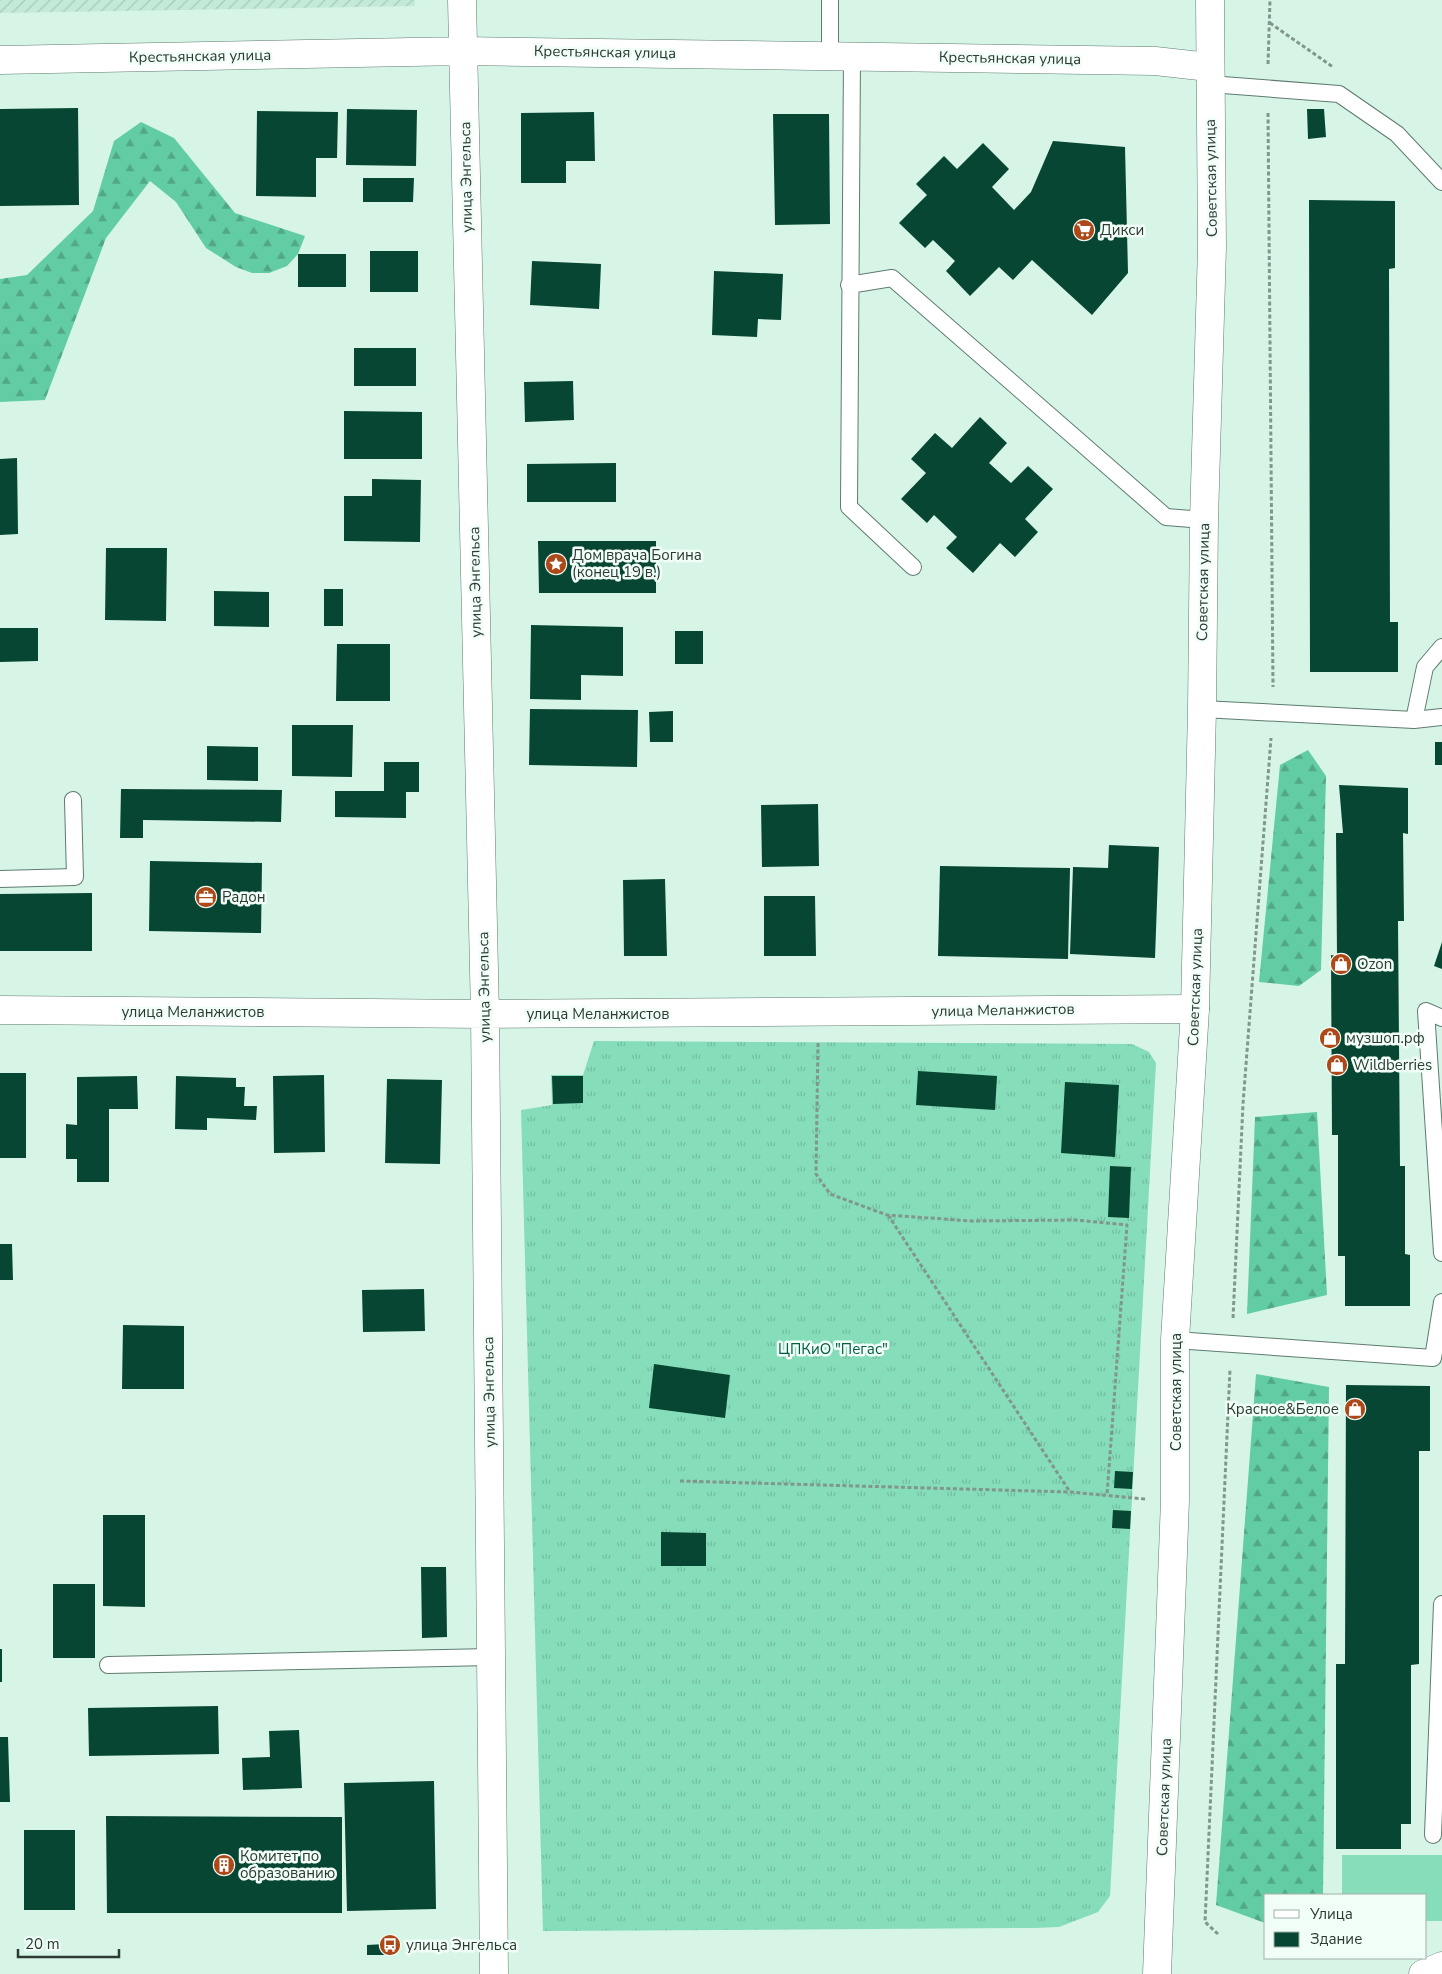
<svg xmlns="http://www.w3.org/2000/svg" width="1442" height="1974" viewBox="0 0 1442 1974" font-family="'Nunito Sans',sans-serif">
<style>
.industrial{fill:url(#industrial-furrows)}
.grass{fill:url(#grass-tufts)}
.forest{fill:url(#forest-firs)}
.pitch{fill:#85ddb9}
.building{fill:#074632}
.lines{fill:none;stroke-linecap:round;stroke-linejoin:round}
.service-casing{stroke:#5f7b6f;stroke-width:18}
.minor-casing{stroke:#5f7b6f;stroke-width:29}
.tertiary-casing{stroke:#5f7b6f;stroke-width:29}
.secondary-casing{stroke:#5f7b6f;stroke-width:29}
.path{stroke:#81968c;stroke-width:3;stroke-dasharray:4 2.5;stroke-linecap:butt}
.service{stroke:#fff;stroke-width:16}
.minor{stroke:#fff;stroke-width:28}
.tertiary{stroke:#fff;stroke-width:28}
.secondary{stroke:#fff;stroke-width:28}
.labels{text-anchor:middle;stroke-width:5;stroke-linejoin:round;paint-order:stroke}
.street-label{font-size:15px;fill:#2d3933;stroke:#f1fef8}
.poi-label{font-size:15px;fill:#2d3933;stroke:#f1fef8;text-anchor:start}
.park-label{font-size:15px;fill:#005c42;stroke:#f1fef8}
</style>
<defs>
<pattern id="industrial-furrows" width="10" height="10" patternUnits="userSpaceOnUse" patternTransform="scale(1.25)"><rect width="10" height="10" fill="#c3ead9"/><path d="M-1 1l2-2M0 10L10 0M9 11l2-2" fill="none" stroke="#a8c9bb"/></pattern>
<pattern id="grass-tufts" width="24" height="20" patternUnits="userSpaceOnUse" patternTransform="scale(1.25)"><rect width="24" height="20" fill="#85ddb9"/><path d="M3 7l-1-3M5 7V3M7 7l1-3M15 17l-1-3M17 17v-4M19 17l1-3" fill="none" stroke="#73bea0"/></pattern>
<pattern id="forest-firs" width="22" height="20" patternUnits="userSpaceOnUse" patternTransform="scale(1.25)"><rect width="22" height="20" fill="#62cca4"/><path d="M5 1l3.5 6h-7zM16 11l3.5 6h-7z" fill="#51a786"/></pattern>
</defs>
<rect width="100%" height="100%" fill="#d6f5e7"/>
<path class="industrial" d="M0,0H415V6L0,13Z"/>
<path class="grass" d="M594,1041L1132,1044L1149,1052L1156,1063L1110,1896L1098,1912L1059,1927L1034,1928L543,1931L521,1110L552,1105L551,1075H583Z"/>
<path class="forest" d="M141,122L174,138L235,213L305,236L298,254L287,266L269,273H252L236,267L206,248L176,202L150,181L106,238L45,400L0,402V279L27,275L93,211L114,141Z
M1308,750L1326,776L1321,970L1299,986L1259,982L1280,765Z
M1317,1112L1327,1295L1247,1314L1255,1117Z
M1256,1374L1329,1387L1323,1895H1266L1265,1923L1216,1905Z"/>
<path class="pitch" d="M1342,1855H1442V1921H1426V1895H1342Z"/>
<path class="building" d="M78,108L79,205L0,206V109Z
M347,109L417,110L416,166L346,165Z
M1307,109H1324L1326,137L1308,139Z
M257,111L338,112L337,158H316V197L256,196Z
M594,112L595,161H566V183H521V113Z
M773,114H829L830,224L775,225Z
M1053,141L1125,147L1128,273L1092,315L1032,260L1013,280L999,267L970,296L946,271L955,261L933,240L925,248L899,223L927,195L916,184L944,156L957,169L983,143L1009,169L992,187L1014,210L1031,192Z
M363,178H414L413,202H363Z
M1309,200L1395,201V268L1389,269L1390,622H1398V672H1310Z
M370,251H418V292H370Z
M298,254H346V287H298Z
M532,261L601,264L599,309L530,305Z
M714,271L783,274L781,320L758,319L757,337L712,335Z
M354,348H416V386H354Z
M573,381L574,420L525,422L524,382Z
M344,411L422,412V459H344Z
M980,417L1007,443L989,463L1011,483L1028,466L1053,489L1025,519L1038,532L1015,557L1000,543L973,573L946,548L957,537L934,515L927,523L901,499L926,473L911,459L935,433L952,448Z
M17,458L18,534L0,535V459Z
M616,463V502H527V464Z
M372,479L421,480L420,542L344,541V496H372Z
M538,541H656V593H539Z
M106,548H167L166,621L105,620Z
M324,589H343V626H324Z
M214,591L269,592V627L214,626Z
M531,625L623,627V676L581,675V700L530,699Z
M0,628H38V661L0,662Z
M675,631H703V664H675Z
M337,644H390V701H336Z
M530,709L638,710L637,767L529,765Z
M673,711V742H650L649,712Z
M292,725H353L352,777L292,776Z
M1435,742H1442V765H1435Z
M207,746L258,747V781L207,780Z
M384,762H419V792H406V818L335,817V791H384Z
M1339,785L1408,788V834L1403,833L1404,921H1398L1400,1166H1405V1254L1410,1255V1306H1345V1256H1338V1135H1332L1331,955L1337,956L1336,833H1343Z
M121,789L282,790L281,822L143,820V838H120Z
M818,804L819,866L762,867L761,805Z
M1109,845L1159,847L1155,958L1070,954L1073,867L1108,868Z
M150,861L262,863L261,933L149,931Z
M940,866L1070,868L1068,959L938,956Z
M665,879L667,956H624L623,880Z
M92,893V951H0V894Z
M764,896H815L816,956H764Z
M1442,942V969L1434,966Z
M918,1071L997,1076L995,1110L916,1105Z
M0,1073H26V1158H0Z
M324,1075L325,1152L274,1153L273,1076Z
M137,1076L138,1109H109V1182H77V1159H66V1124L77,1125V1077Z
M176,1076L236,1078V1087H245L244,1106H257L256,1120L207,1118V1130L175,1129Z
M552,1076H583V1103L553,1104Z
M387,1079L442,1080L440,1164L385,1163Z
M1065,1082L1119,1085L1115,1157L1061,1153Z
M1110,1166L1131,1167L1129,1218L1108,1217Z
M0,1244H12L13,1280H0Z
M424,1289L425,1331L363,1332L362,1290Z
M123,1325L184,1326V1389H122Z
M654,1364L730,1375L725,1418L649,1408Z
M1346,1385L1430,1386V1451H1419V1664L1411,1665V1824H1401V1849H1336V1664H1345Z
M1115,1471L1133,1472L1132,1489L1114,1488Z
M1113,1510L1131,1511L1130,1529L1112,1528Z
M103,1515H145V1607L103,1606Z
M661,1532L706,1533V1566H661Z
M421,1567H446L447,1637L422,1638Z
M53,1584H95V1658H53Z
M0,1649H2V1682H0Z
M218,1706L219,1754L89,1756L88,1708Z
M299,1730L302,1788L243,1790L242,1758L270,1757L269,1731Z
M0,1737H8L10,1802H0Z
M434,1781L436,1909L347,1911L344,1783Z
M106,1816L342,1817V1913H107Z
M24,1830H75V1910H24Z
M385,1944V1955H367V1945Z"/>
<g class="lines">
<g class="service-casing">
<path id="service" d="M830,0V55
M852,56L849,507L913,567
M1210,84L1339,94L1397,134L1442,182
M849,285L892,278L1166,517L1204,520
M1202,709L1414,720L1442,717
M1414,720L1425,667L1442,647
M0,879L75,877L73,800
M1442,1018L1426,1011L1442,1253
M1175,1340L1433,1358L1442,1302
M108,1665L491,1657
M1433,1835L1442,1604"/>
</g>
<g class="minor-casing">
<path id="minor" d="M462,0L485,1014L494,1974
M0,60L463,51L1155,61L1209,67
M0,1010L485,1014L1195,1009"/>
</g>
<g class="tertiary-casing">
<path id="tertiary" d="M1423,1974L1442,1966"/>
</g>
<g class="secondary-casing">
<path id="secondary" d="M1157,1974L1175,1500V1340L1195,1009L1202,709L1204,520L1212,247L1210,0"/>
</g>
<path class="path" d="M1270,23L1333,67
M1268,64L1270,0
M1268,113L1273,687
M818,1043L816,1174L830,1194L887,1215L972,1221L1076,1220L1127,1225L1107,1495
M888,1215L1070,1492
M1233,1318L1243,1104L1271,738
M680,1481L1070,1492L1145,1499
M1218,1934L1205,1922L1230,1369"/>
<use href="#service" class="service"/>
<use href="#minor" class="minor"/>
<use href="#tertiary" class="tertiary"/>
<use href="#secondary" class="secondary"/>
</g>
<defs>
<g id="supermarket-disc" transform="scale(1.125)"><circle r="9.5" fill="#ad4918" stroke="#f1fef8"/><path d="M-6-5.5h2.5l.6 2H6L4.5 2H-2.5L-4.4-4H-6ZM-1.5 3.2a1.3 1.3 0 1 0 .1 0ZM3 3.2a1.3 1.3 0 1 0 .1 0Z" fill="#fff"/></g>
<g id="sight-disc" transform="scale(1.125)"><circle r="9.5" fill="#ad4918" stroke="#f1fef8"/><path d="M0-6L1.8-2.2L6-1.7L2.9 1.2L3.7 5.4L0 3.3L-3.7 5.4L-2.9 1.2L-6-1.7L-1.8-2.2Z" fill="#fff"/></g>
<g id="office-disc" transform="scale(1.125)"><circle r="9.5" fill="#ad4918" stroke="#f1fef8"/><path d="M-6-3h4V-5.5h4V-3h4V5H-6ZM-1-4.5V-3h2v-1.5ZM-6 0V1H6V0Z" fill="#fff"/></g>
<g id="shop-disc" transform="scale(1.125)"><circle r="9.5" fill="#ad4918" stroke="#f1fef8"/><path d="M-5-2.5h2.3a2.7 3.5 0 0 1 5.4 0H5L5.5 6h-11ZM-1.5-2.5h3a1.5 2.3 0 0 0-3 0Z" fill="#fff"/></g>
<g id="building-disc" transform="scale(1.125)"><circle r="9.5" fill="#ad4918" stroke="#f1fef8"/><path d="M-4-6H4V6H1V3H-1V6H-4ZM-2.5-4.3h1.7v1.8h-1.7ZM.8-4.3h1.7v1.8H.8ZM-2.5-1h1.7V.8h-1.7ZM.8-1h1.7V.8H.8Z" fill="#fff"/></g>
<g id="bus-disc" transform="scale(1.125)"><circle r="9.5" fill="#ad4918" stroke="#f1fef8"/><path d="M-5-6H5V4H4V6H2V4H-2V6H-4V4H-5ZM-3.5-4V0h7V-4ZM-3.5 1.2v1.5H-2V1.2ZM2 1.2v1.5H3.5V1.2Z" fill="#fff"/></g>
</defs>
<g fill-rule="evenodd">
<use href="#supermarket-disc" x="1084" y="230"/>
<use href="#sight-disc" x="556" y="564"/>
<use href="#office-disc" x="206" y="897"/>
<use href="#shop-disc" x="1341" y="964"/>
<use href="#shop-disc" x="1330" y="1038"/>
<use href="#shop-disc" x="1337" y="1065"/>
<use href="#shop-disc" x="1355" y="1409"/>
<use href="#building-disc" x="224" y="1865"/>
<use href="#bus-disc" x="390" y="1945"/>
</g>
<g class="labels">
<g class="street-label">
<text transform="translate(605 52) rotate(1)" y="5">Крестьянская улица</text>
<text transform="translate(200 56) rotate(-1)" y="5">Крестьянская улица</text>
<text transform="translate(1010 58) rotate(1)" y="5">Крестьянская улица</text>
<text transform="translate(466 177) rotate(-91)" y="5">улица Энгельса</text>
<text transform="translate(1211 178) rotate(-91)" y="5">Советская улица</text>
<text transform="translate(475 582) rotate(-91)" y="5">улица Энгельса</text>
<text transform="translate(1203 582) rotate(-89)" y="5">Советская улица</text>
<text transform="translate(484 987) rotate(-91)" y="5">улица Энгельса</text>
<text transform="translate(1195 987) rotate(-88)" y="5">Советская улица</text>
<text transform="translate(1003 1010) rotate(-1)" y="5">улица Меланжистов</text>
<text x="193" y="1017">улица Меланжистов</text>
<text x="598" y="1019">улица Меланжистов</text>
<text transform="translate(489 1392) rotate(-91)" y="5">улица Энгельса</text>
<text transform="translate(1176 1392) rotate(-90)" y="5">Советская улица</text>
<text transform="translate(1164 1797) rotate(-88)" y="5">Советская улица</text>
</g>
<g class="poi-label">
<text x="1100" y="235">Дикси</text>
<text x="572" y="560">Дом врача Богина<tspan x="572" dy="17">(конец 19 в.)</tspan></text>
<text x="222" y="902">Радон</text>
<text x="1357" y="969">Ozon</text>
<text x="1346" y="1043">музшоп.рф</text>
<text x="1353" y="1070">Wildberries</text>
<text x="1339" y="1414" text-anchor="end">Красное&amp;Белое</text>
<text x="240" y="1861">Комитет по<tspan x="240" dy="17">образованию</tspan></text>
<text x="406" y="1950">улица Энгельса</text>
</g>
<g class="park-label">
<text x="833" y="1354">ЦПКиО "Пегас"</text>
</g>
</g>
<rect x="1264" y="1894" width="162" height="65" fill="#f1fef8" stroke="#a3afa9"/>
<rect x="1274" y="1910" width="25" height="8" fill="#ffffff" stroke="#a3afa9"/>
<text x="1310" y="1919" font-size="15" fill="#2d3933">Улица</text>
<rect x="1274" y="1932" width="25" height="15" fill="#074632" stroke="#a3afa9"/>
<text x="1310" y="1944" font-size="15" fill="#2d3933">Здание</text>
<path d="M18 1949v8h101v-8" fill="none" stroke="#2d3933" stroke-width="2.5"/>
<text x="25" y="1949" font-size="15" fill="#2d3933" stroke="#f1fef8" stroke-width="4" paint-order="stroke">20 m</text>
</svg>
